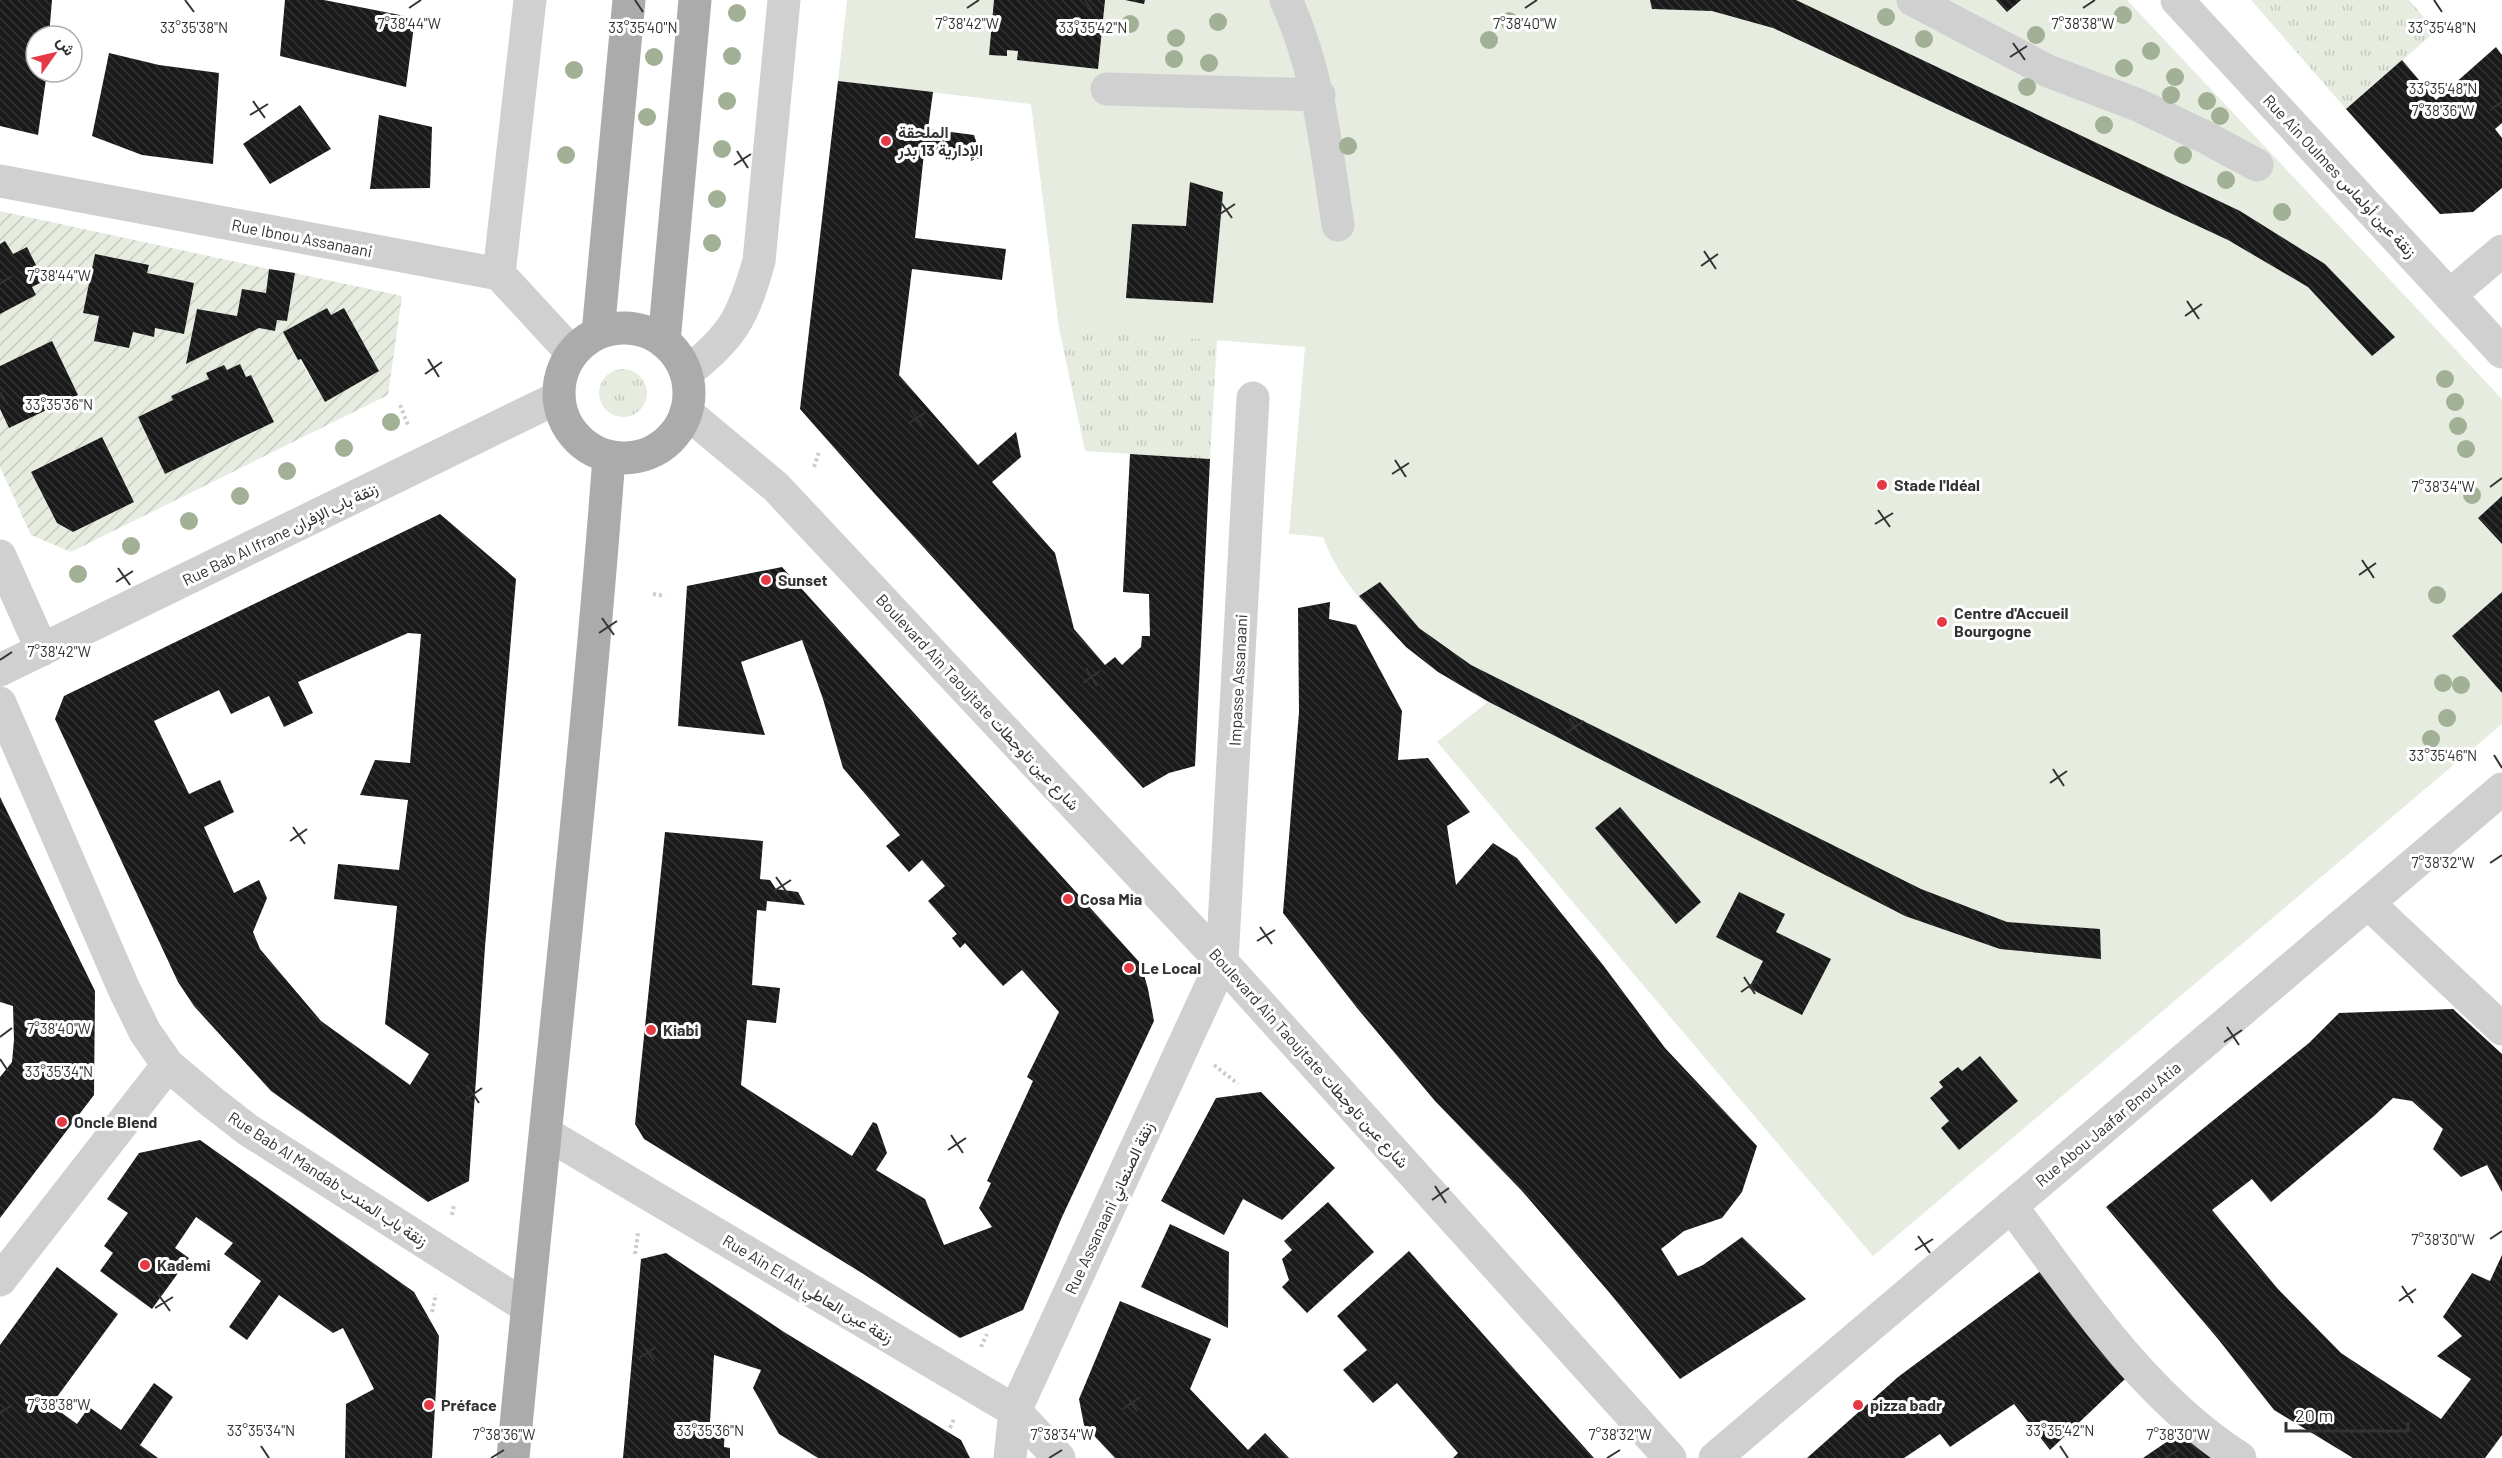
<svg xmlns="http://www.w3.org/2000/svg" width="2502" height="1458" viewBox="0 0 2502 1458" font-family="Barlow,Vazirmatn,sans-serif">
<style>
.grass{fill:url(#grass-tufts)}
.garden{fill:url(#garden-furrows);fill-rule:evenodd}
.pitch{fill:#e6ecdf}
.building{fill:url(#building-back-hatch);fill-rule:evenodd}
.lines{fill:none;stroke-linecap:round;stroke-linejoin:round}
.path{stroke:#cdcdcd;stroke-width:4;stroke-dasharray:3 3;stroke-linecap:butt}
.minor{stroke:#d0d0d0;stroke-width:33}
.major{stroke:#ababab;stroke-width:33}
.tree{fill:#a2b095}
.ticks{fill:none;stroke:#333;stroke-width:2}
.poi-dot{fill:#e63946;stroke:#fff;stroke-width:2}
.labels{text-anchor:middle;stroke-width:6;stroke-linejoin:round;paint-order:stroke}
.poi-label{font-size:16px;font-weight:bold;fill:#333;stroke:#fff;text-anchor:start}
.street-label{font-size:16px;fill:#333;stroke:#fff}
.ticks-label{font-size:15px;text-anchor:middle;fill:#333;stroke:#fff;stroke-width:6;stroke-linejoin:round;paint-order:stroke}
</style>
<defs>
<pattern id="grass-tufts" width="24" height="20" patternUnits="userSpaceOnUse" patternTransform="scale(1.5)"><rect width="24" height="20" fill="#e6ecdf"/><path d="M3 7l-1-3M5 7V3M7 7l1-3M15 17l-1-3M17 17v-4M19 17l1-3" fill="none" stroke="#c6cbc0"/></pattern>
<pattern id="garden-furrows" width="10" height="10" patternUnits="userSpaceOnUse" patternTransform="scale(1.5)"><rect width="10" height="10" fill="#e6ecdf"/><path d="M-1 1l2-2M0 10L10 0M9 11l2-2" fill="none" stroke="#c6cbc0"/></pattern>
<pattern id="building-back-hatch" width="6" height="6" patternUnits="userSpaceOnUse" patternTransform="scale(1.5)"><rect width="6" height="6" fill="#1a1a1a"/><path d="M-1 5l2 2M0 0l6 6M5-1l2 2" fill="none" stroke="#333"/></pattern>
</defs>
<rect width="100%" height="100%" fill="#fff"/>
<path class="grass" d="M2251,0H2409L2436,31L2346,109Z
M1059,328L1217,340L1210,459L1085,451Z
M599 393a24 24 0 1 1 48 0a24 24 0 1 1-48 0Z"/>
<path class="garden" d="M0,211L269,269L266,293L242,289L237,316L197,309L187,364L259,328L275,331L277,320L287,321L295,273L402,296L388,395L71,552L31,535L0,467V409L9,428L78,395L52,342L0,366V314L36,295L32,287L44,281L27,247L13,254L5,241L0,244ZM149,266L147,273L194,284L184,334L155,328L153,337L133,332L129,348L95,341L99,316L83,313ZM327,308L331,315L344,308L379,371L325,402L283,332ZM224,365L227,370L240,365L246,377L251,375L274,421L165,474L138,417L173,400L171,396L209,379L207,373ZM102,437L134,501L73,532L57,523L31,472Z"/>
<path class="pitch" d="M847,0H2127L2502,399V724L1873,1256L1437,742L1488,702C1426,668 1348,606 1323,537L1289,534L1305,347L1059,328L1031,104L838,81Z"/>
<path class="building" d="M0,0H52L49,36H36V72H47L38,135L0,126Z
M285,0H324L415,18L406,87L280,56Z
M994,0H1105L1098,69L1017,60L1018,51L1007,50V56L989,55Z
M1125,0H1145L1144,4Z
M1650,0H1796L2240,211L2325,264L2395,337L2372,356L2308,287L2228,240L1773,28L1712,11L1652,9Z
M1996,0H2021L2007,12Z
M2496,47L2502,55V123L2495,129L2502,138V188L2473,212L2440,214L2346,109L2402,60L2436,100Z
M109,53L159,65L219,73L213,164L142,155L92,136Z
M838,81L933,92L928,129L974,135L982,159L924,153L915,238L1006,249L1002,280L912,269L899,375L978,465L1016,432L1021,457L992,482L1055,553L1074,629L1105,665L1115,657L1122,665L1141,647L1142,636H1150L1149,594L1123,592L1130,454L1210,459L1195,766L1169,773L1143,788L874,493L800,409Z
M300,105L331,149L270,184L243,144Z
M379,115L432,127L430,188L370,189Z
M1190,182L1223,192L1213,303L1126,298L1132,224L1186,226Z
M5,241L13,254L27,247L44,281L32,287L36,295L0,314V244Z
M95,254L149,265L147,273L194,283L184,334L155,328L154,337L133,332L129,348L94,341L99,316L83,313Z
M269,269L295,273L287,321L277,320L275,331L259,328L186,364L197,309L237,316L242,289L266,293Z
M327,308L331,315L344,308L379,371L325,402L301,359L298,360L283,332Z
M52,341L78,395L9,428L0,409V366Z
M240,364L246,377L251,375L274,422L165,474L138,417L173,400L171,396L209,379L206,373L224,365L227,370Z
M102,437L134,502L73,532L57,523L31,472Z
M2502,496V544L2478,518Z
M440,514L516,579L485,947L469,1181L428,1202L271,1091L194,1006L178,982L55,719L64,696ZM408,633L421,634L410,763L375,760L360,795L408,800L399,870L338,864L334,899L397,906L385,1024L429,1054L410,1085L321,1021L260,949L253,932L267,898L259,880L234,893L204,827L234,812L220,780L189,794L154,721L219,690L231,714L269,696L284,727L313,713L298,682Z
M782,567L1141,964L1148,989L1154,1021L1062,1217L1023,1310L960,1338L865,1275L644,1139L635,1124L665,832L763,841L760,879L770,880L776,889L798,892L805,905L767,901L766,911L757,910L752,985L780,988L776,1023L747,1020L741,1085L852,1156L873,1122L877,1124L887,1153L876,1170L925,1199L944,1245L992,1227L979,1208L991,1183L987,1181L1033,1081L1027,1077L1059,1012L1022,970L1003,986L965,943L960,948L952,938L957,934L928,901L945,886L922,860L909,872L886,846L900,835L843,768L823,699L802,640L741,662L765,735L678,726L687,586Z
M1380,582L1419,628L1471,665L1921,889L2007,922L2100,929L2101,959L2000,949L1905,916L1489,702L1438,672L1406,647L1359,596Z
M2502,592V693L2452,636Z
M1330,602L1329,619L1356,625L1402,711L1398,760L1428,758L1470,812L1447,826L1456,885L1493,843L1517,858L1603,965L1665,1048L1757,1146L1742,1192L1722,1218L1684,1231L1661,1249L1678,1276L1703,1265L1742,1237L1806,1299L1680,1379L1608,1291L1522,1191L1435,1101L1357,1008L1283,913L1299,712L1298,608Z
M0,797L95,991L94,1095L0,1218V1077L12,1062L14,1040L13,1006L0,1002Z
M1620,807L1701,902L1676,924L1595,828Z
M1739,892L1785,914L1776,932L1831,959L1802,1015L1749,988L1763,961L1716,937Z
M2453,1009L2502,1054V1192L2487,1165L2461,1177L2433,1149L2443,1129L2412,1101L2393,1098L2374,1116L2271,1202L2252,1179L2212,1210L2278,1289L2341,1353L2441,1419L2471,1379L2437,1356L2462,1336L2443,1317L2472,1273L2490,1281L2502,1255V1435L2485,1458H2353L2274,1410L2218,1339L2106,1207L2309,1043L2339,1013Z
M1980,1056L2018,1101L1959,1150L1941,1128L1949,1121L1930,1098L1943,1087L1939,1082L1958,1067L1962,1071Z
M1261,1092L1335,1168L1282,1220L1243,1199L1224,1235L1161,1201L1216,1098Z
M200,1140L414,1292L439,1336L432,1458H345L346,1404L374,1389L343,1328L333,1333L279,1295L247,1340L229,1327L261,1281L224,1254L233,1243L196,1217L175,1248L189,1258L152,1309L100,1271L113,1253L104,1246L128,1213L107,1199L139,1153Z
M1328,1202L1374,1252L1307,1313L1282,1287L1289,1280L1282,1259L1292,1250L1284,1241Z
M1170,1224L1229,1252L1228,1328L1141,1287Z
M1409,1251L1498,1351L1594,1458H1453L1458,1453L1397,1383L1373,1403L1343,1370L1367,1350L1337,1316Z
M666,1253L784,1332L961,1440L970,1458H818L779,1434L753,1388L761,1370L714,1355L710,1422L725,1423L724,1447L730,1448V1458H623L641,1259Z
M57,1267L118,1314L51,1405L77,1424L89,1407L121,1430L154,1383L173,1397L140,1445L158,1458H0V1345Z
M2046,1267L2125,1379L2050,1450L2014,1404L1950,1447L1940,1434L1904,1458H1807L1898,1377Z
M1120,1301L1211,1339L1190,1389L1248,1450L1265,1433L1289,1458H1115L1084,1425L1079,1399Z
M2184,1430L2218,1458H2143Z"/>
<g class="lines">
<path class="path" d="M400,405L408,425
M814,467L819,452
M653,594L665,596
M1214,1065L1238,1084
M452,1215L454,1204
M635,1254L638,1233
M432,1312L436,1294
M981,1347L987,1334
M950,1428L954,1419"/>
<path class="minor" d="M1286,0C1319,72 1326,147 1338,225
M1913,0L2048,71L2138,105L2205,137L2257,165
M2177,0L2502,352
M1107,89L1319,95
M0,181L499,274L572,353
M499,274L530,0
M2450,295L2502,251
M686,373C733,337 743,317 759,261L784,0
M686,412L776,487L1222,962L1670,1458
M0,556L42,650
M0,670L559,397
M0,703L124,989L145,1032L168,1065L212,1102L248,1130L527,1307
M2368,903L2502,1029
M547,1134L1015,1411L1059,1458
M2011,1206C2079,1296 2143,1396 2240,1458
M0,1280L168,1065
M1010,1458L1015,1411L1222,962L1253,398
M1715,1458L2502,789"/>
<path class="major" d="M559 393a65 65 0 1 1 130 0a65 65 0 1 1-130 0Z
M598,333L629,0
M664,342L695,0
M513,1458C544,1124 584,792 609,457"/>
</g>
<g class="tree">
<circle cx="737" cy="13" r="9"/>
<circle cx="2123" cy="15" r="9"/>
<circle cx="1886" cy="17" r="9"/>
<circle cx="1509" cy="21" r="9"/>
<circle cx="1218" cy="22" r="9"/>
<circle cx="1130" cy="24" r="9"/>
<circle cx="2036" cy="35" r="9"/>
<circle cx="1176" cy="38" r="9"/>
<circle cx="1924" cy="39" r="9"/>
<circle cx="1489" cy="40" r="9"/>
<circle cx="2151" cy="51" r="9"/>
<circle cx="732" cy="56" r="9"/>
<circle cx="654" cy="57" r="9"/>
<circle cx="1174" cy="59" r="9"/>
<circle cx="1209" cy="63" r="9"/>
<circle cx="2124" cy="68" r="9"/>
<circle cx="574" cy="70" r="9"/>
<circle cx="2175" cy="77" r="9"/>
<circle cx="2027" cy="87" r="9"/>
<circle cx="2171" cy="95" r="9"/>
<circle cx="727" cy="101" r="9"/>
<circle cx="2207" cy="101" r="9"/>
<circle cx="2220" cy="116" r="9"/>
<circle cx="647" cy="117" r="9"/>
<circle cx="2104" cy="125" r="9"/>
<circle cx="1348" cy="146" r="9"/>
<circle cx="722" cy="149" r="9"/>
<circle cx="566" cy="155" r="9"/>
<circle cx="2183" cy="155" r="9"/>
<circle cx="2226" cy="180" r="9"/>
<circle cx="717" cy="199" r="9"/>
<circle cx="2282" cy="212" r="9"/>
<circle cx="712" cy="243" r="9"/>
<circle cx="2445" cy="379" r="9"/>
<circle cx="2455" cy="402" r="9"/>
<circle cx="391" cy="422" r="9"/>
<circle cx="2458" cy="426" r="9"/>
<circle cx="344" cy="448" r="9"/>
<circle cx="2466" cy="449" r="9"/>
<circle cx="287" cy="471" r="9"/>
<circle cx="2472" cy="495" r="9"/>
<circle cx="240" cy="496" r="9"/>
<circle cx="189" cy="521" r="9"/>
<circle cx="131" cy="546" r="9"/>
<circle cx="78" cy="574" r="9"/>
<circle cx="2437" cy="595" r="9"/>
<circle cx="2443" cy="683" r="9"/>
<circle cx="2461" cy="685" r="9"/>
<circle cx="2447" cy="718" r="9"/>
<circle cx="2431" cy="739" r="9"/>
</g>
<path class="ticks" d="M185,0L194,12M635,0L643,12M1085,0L1093,12M2434,0L2442,12M409,8L421,0M967,8L979,0M1525,8L1537,0M2083,8L2095,0M2013,43L2025,60M2010,57L2027,46M2494,89L2502,101M253,101L265,118M2490,110L2502,102M250,115L268,104M737,151L748,168M734,165L751,154M1220,201L1232,218M1217,216L1235,204M1704,251L1716,269M1701,266L1718,254M0,284L12,276M2187,301L2199,319M2185,316L2202,304M428,359L439,377M425,374L442,362M0,392L8,405M911,410L923,427M908,424L926,412M1395,460L1406,477M1392,474L1409,463M2490,487L2502,478M1878,510L1890,527M1875,524L1893,513M2362,560L2374,578M118,568L130,585M2359,575L2376,563M116,582L133,571M602,618L614,635M599,633L617,621M0,660L12,652M1086,668L1097,686M1083,683L1100,671M1569,718L1581,736M1566,733L1584,721M2494,755L2502,768M2053,769L2064,786M2050,783L2067,771M293,827L305,844M290,841L307,829M2490,863L2502,855M776,877L788,894M774,891L791,880M1260,927L1272,944M1257,941L1275,930M1744,977L1755,994M1741,992L1758,980M2227,1027L2239,1045M0,1037L12,1028M2224,1042L2242,1030M0,1059L8,1071M467,1085L479,1103M465,1100L482,1088M951,1135L963,1153M948,1150L966,1138M1435,1186L1446,1203M1432,1200L1449,1188M1918,1236L1930,1253M2490,1239L2502,1231M1915,1250L1933,1239M2402,1286L2413,1303M158,1294L170,1311M2399,1301L2416,1289M155,1308L173,1297M642,1344L654,1361M639,1358L656,1347M1125,1394L1137,1411M1123,1409L1140,1397M0,1413L12,1405M261,1446L269,1458M710,1446L719,1458M2060,1446L2068,1458M491,1458L504,1450M1049,1458L1062,1450M1607,1458L1620,1450M2165,1458L2178,1450"/>
<g class="poi-dot">
<circle cx="886" cy="141" r="6"/>
<circle cx="1882" cy="485" r="6"/>
<circle cx="766" cy="580" r="6"/>
<circle cx="1942" cy="622" r="6"/>
<circle cx="1068" cy="899" r="6"/>
<circle cx="1129" cy="968" r="6"/>
<circle cx="651" cy="1030" r="6"/>
<circle cx="62" cy="1122" r="6"/>
<circle cx="145" cy="1265" r="6"/>
<circle cx="429" cy="1405" r="6"/>
<circle cx="1858" cy="1405" r="6"/>
</g>
<g class="labels">
<g class="poi-label">
<text x="898" y="138">الملحقة<tspan x="898" dy="18">الإدارية 13 بدر</tspan></text>
<text x="1894" y="491">Stade l'Idéal</text>
<text x="778" y="586">Sunset</text>
<text x="1954" y="619">Centre d'Accueil<tspan x="1954" dy="18">Bourgogne</tspan></text>
<text x="1080" y="905">Cosa Mia</text>
<text x="1141" y="974">Le Local</text>
<text x="663" y="1036">Kiabi</text>
<text x="74" y="1128">Oncle Blend</text>
<text x="157" y="1271">Kademi</text>
<text x="441" y="1411">Préface</text>
<text x="1870" y="1411">pizza badr</text>
</g>
<g class="street-label">
<text transform="translate(2340 176) rotate(47)" y="6">Rue Ain Oulmes زنقة عين أولماس</text>
<text transform="translate(302 238) rotate(11)" y="6">Rue Ibnou Assanaani</text>
<text transform="translate(280 534) rotate(-26)" y="6">Rue Bab Al Ifrane زنقة باب الإفران</text>
<text transform="translate(1238 680) rotate(-87)" y="6">Impasse Assanaani</text>
<text transform="translate(978 702) rotate(47)" y="6">Boulevard Ain Taoujtate شارع عين تاوجطات</text>
<text transform="translate(1309 1058) rotate(48)" y="6">Boulevard Ain Taoujtate شارع عين تاوجطات</text>
<text transform="translate(2108 1124) rotate(-40)" y="6">Rue Abou Jaafar Bnou Atia</text>
<text transform="translate(328 1179) rotate(33)" y="6">Rue Bab Al Mandab زنقة باب المندب</text>
<text transform="translate(1109 1208) rotate(-65)" y="6">Rue Assanaani زنقة الصنعاني</text>
<text transform="translate(808 1289) rotate(31)" y="6">Rue Ain El Ati زنقة عين العاطي</text>
</g>
</g>
<g class="ticks-label">
<text x="1525" y="29">7°38'40"W</text>
<text x="409" y="29">7°38'44"W</text>
<text x="967" y="29">7°38'42"W</text>
<text x="2083" y="29">7°38'38"W</text>
<text x="194" y="33">33°35'38"N</text>
<text x="643" y="33">33°35'40"N</text>
<text x="1093" y="33">33°35'42"N</text>
<text x="2442" y="33">33°35'48"N</text>
<text x="2443" y="94">33°35'48"N</text>
<text x="2443" y="116">7°38'36"W</text>
<text x="59" y="281">7°38'44"W</text>
<text x="59" y="410">33°35'36"N</text>
<text x="2443" y="492">7°38'34"W</text>
<text x="59" y="657">7°38'42"W</text>
<text x="2443" y="761">33°35'46"N</text>
<text x="2443" y="868">7°38'32"W</text>
<text x="59" y="1034">7°38'40"W</text>
<text x="59" y="1077">33°35'34"N</text>
<text x="2443" y="1245">7°38'30"W</text>
<text x="59" y="1410">7°38'38"W</text>
<text x="261" y="1436">33°35'34"N</text>
<text x="710" y="1436">33°35'36"N</text>
<text x="2060" y="1436">33°35'42"N</text>
<text x="504" y="1440">7°38'36"W</text>
<text x="1062" y="1440">7°38'34"W</text>
<text x="1620" y="1440">7°38'32"W</text>
<text x="2178" y="1440">7°38'30"W</text>
</g>
<g transform="translate(54 54) rotate(56)"><circle r="28" fill="#ffffff" stroke="#adadad" stroke-width="1.5"/>
<path d="M0-4.5L10 22L0 15L-10 22Z" fill="#e63946"/>
<text y="-9" font-size="16" font-weight="bold" text-anchor="middle" fill="#333333">ش</text>
</g>
<path d="M2286 1422v9h122v-9" fill="none" stroke="#333333" stroke-width="3"/>
<text x="2295" y="1422" font-size="18" fill="#333333" stroke="#ffffff" stroke-width="4.5" paint-order="stroke">20 m</text>
</svg>
